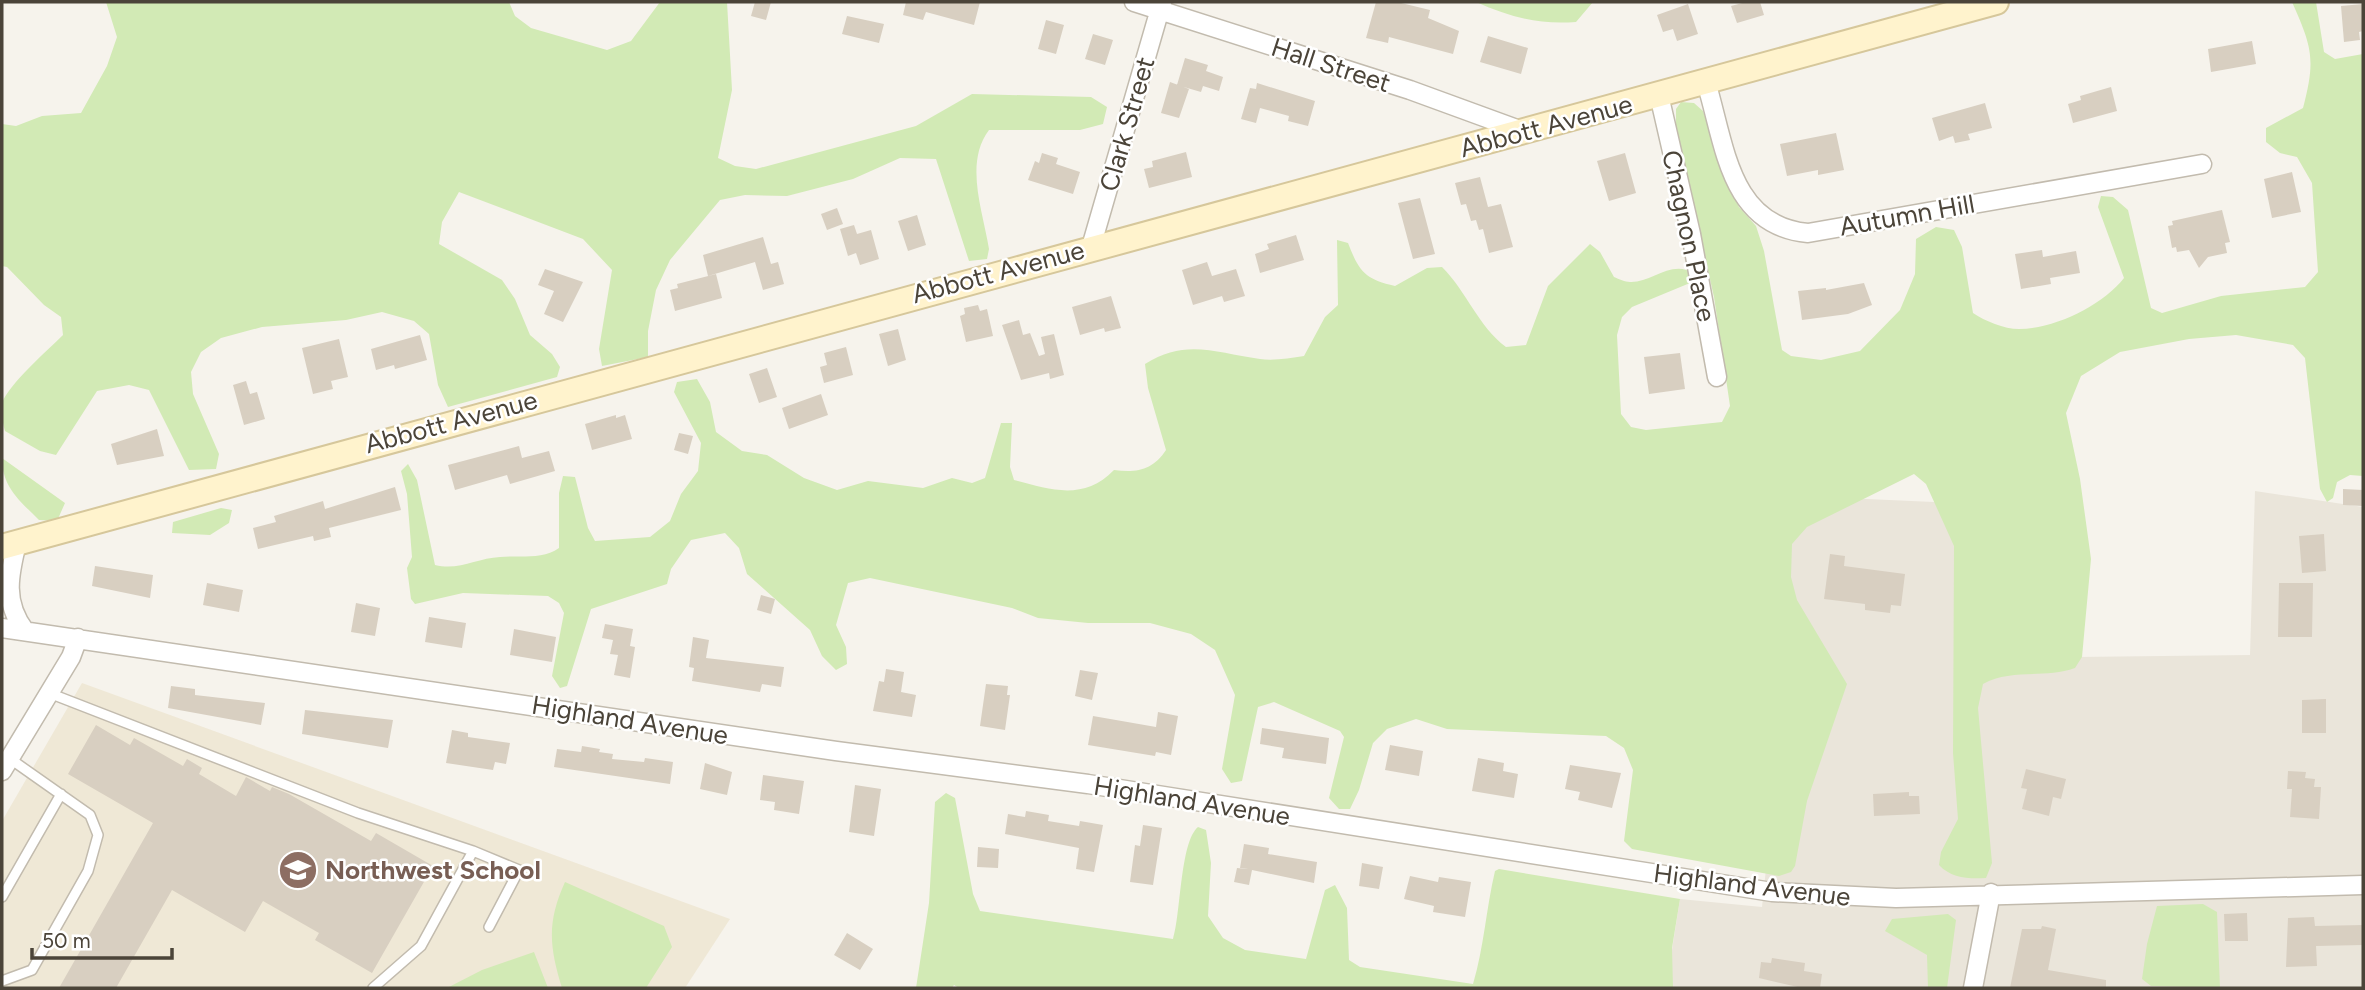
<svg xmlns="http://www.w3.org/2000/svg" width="2365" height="990" viewBox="0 0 2365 990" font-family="Figtree,sans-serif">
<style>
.residential{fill:#eae5da}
.education{fill:#efe8d6}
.green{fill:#d2eab5}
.building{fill:#d8cfc1}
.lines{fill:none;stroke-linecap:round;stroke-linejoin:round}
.lane-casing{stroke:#c2bbae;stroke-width:12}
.street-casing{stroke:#c2bbae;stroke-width:21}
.secondary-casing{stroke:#d6c79b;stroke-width:28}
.lane{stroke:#fff;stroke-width:9}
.street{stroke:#fff;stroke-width:18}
.secondary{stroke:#fff3cd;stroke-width:24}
.labels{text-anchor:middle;stroke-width:5;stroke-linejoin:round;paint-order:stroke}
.street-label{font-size:26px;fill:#4b4439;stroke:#fff}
.education-label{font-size:26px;font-weight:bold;fill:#785e54;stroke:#fff;text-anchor:start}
</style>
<rect width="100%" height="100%" fill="#f6f3ec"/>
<path class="residential" d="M2255,491L2363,507V988H1666L1680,899L1762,907L1791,630L1731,493L1978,504L1984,658L2250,655Z"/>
<path class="education" d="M82,683L730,919L685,988H2V821Z"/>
<path class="green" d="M106,2H509L515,16L531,28L607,50L631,41L660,2H727L732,90L718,158L735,166L756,169L916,126L972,94L1091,97L1107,107L1103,124L1080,130H989C964,163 983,211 989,249L987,259L969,261L936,159L900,158L853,179L787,196L745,195L720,200L670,260L656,290L648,331V357L602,366L599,349L612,270L583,239L459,192L442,222L439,244L502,280L515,299L530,335L552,354L560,367L557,377L448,407L438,385L429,334L414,321L382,312L346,320L262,327L221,338L201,352L191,372L193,394L219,454L216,469L189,470L149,390L129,385L97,391L56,455L40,451L5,431C3,423 0,411 2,403C9,384 48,350 63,335L61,317L44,305L7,267L2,266V124L16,126L42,116L81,113L107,66L117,37Z
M1476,2H1593L1576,22C1539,25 1510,17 1476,2Z
M2292,2H2316L2324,52L2335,59L2363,54V476L2350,475L2337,482L2333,498L2327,502L2320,489L2305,358L2293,345L2236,335L2189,339L2120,352L2081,376L2066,413L2080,479L2091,559L2082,657L2075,668C2044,679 2011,668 1983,684L1978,708L1992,863L1986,878C1968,879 1951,878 1939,865L1941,852L1958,819L1953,753L1954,546L1926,484L1914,474L1807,527L1792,544L1791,577L1797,600L1847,684L1807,801L1795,866L1791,872L1779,876L1632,849L1624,841L1633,770L1624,748L1606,736L1447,729L1416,719L1387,729L1373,743L1359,790L1350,809H1339L1329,798L1344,737L1340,731L1274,702L1258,707L1242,781L1231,783L1222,769L1235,695L1215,650L1191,634L1150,623H1088L1038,618L1012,608L870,578L848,583L836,625L846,647L847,664L836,670L822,656L810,630L747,574L739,548L725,533L691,540L671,569L667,584L591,609L567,686L560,688L552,676L564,613L559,603L548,596L463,593L415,604L411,599L407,568L412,557L407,494L401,471L408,464L417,480L435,565C459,571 477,558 500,557C520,555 542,560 559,548V493L563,476L575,477L588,528L595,541L650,537L670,521L681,494L698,471L701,443L674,392L677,382L697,379L710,402L716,432L742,451L767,455L804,478L837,490L868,481L923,488L952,478L972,483L985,478L1001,423H1012L1010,467L1014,480C1051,490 1084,501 1114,470C1137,473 1153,470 1166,450L1148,388L1145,364C1186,338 1216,353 1260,359C1274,361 1290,358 1304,356L1325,317L1338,305L1337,240L1348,243C1359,271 1364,279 1395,286L1427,268L1442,267C1467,292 1478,326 1506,347L1526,345L1548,286L1590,244L1600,252L1614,277C1619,279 1625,282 1630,282C1651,283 1673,258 1694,274L1690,283L1632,307L1622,317L1617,335L1621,414L1631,427L1646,430L1722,422L1730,406L1714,297L1676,129V109L1681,102L1694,103L1703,111L1726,180L1739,207L1756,226L1764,251L1782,350L1791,356L1821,360L1860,351L1900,310L1915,274L1916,239L1936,227L1954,230L1962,247L1973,313C1985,321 2004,329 2019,329C2055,329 2103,305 2124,278L2098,207L2101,196L2113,197L2128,210L2151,308L2162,313L2221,296L2305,287L2318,272L2312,183L2297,157L2280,153L2266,142V128L2303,108C2316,59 2312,47 2292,2Z
M2,458L65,503L57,521L39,520C19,500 2,487 2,458Z
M221,508L232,510L229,523L210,535L172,533L173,522Z
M946,793L955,798L973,894L980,911L1173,939C1181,914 1180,842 1198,827L1206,830L1211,863L1208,916L1223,938L1245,950L1306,959L1325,890L1335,885L1347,908L1349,960L1360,967L1473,984C1484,947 1486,909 1495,871L1499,869L1680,899L1672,948L1673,988H959L954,985L952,988H916L929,903L935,802Z
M565,882L664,926L672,947L646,988H562C549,946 547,922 565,882Z
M2203,904L2217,912L2220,988L2151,986L2142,979L2147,944L2157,906Z
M1948,914L1956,920L1947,988H1928L1927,955L1885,931L1892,919Z
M534,952L548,988H447L482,970Z"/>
<path class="building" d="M755,2H771L766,20L751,16Z
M906,2H980L974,25L926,12L923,20L903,15Z
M1376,2H1397L1430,10L1428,18L1459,31L1453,54L1389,37L1388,43L1366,38Z
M1746,2H1760L1764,15L1737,23L1731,6Z
M1688,4L1698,34L1677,41L1673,29L1663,32L1657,15Z
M2363,4V31L2359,32L2360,40L2344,42L2341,6Z
M847,16L884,24L879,43L842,34Z
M1046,20L1064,25L1056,54L1038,49Z
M1093,34L1113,40L1105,65L1085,59Z
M1488,36L1528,48L1521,74L1480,62Z
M2252,41L2256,64L2211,72L2208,49Z
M1185,58L1208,65L1206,71L1223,77L1219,91L1203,86L1201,92L1177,85Z
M1170,82L1189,89L1179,118L1161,113Z
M1257,83L1315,101L1308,126L1288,121L1289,116L1260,108L1256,123L1241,119L1250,88L1256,89Z
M2111,87L2117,111L2073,123L2068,104L2081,100L2080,96Z
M1985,103L1992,128L1968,134L1970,140L1955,143L1953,136L1939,141L1932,118Z
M1836,133L1844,170L1818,175V170L1787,176L1780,144Z
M1186,152L1192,177L1149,188L1144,169L1153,167L1152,161Z
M1042,153L1058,158L1056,164L1080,172L1073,194L1028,180L1035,161L1039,163Z
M1625,153L1636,193L1609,201L1597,161Z
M2292,172L2301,212L2272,218L2264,179Z
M1480,177L1488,207L1501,204L1513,247L1489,253L1483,229L1479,230L1476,220L1471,221L1466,204L1461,205L1455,183Z
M1420,198L1435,254L1413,259L1398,203Z
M837,208L843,224L827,230L821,214Z
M2222,210L2230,242L2225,243L2227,253L2208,257L2199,268L2189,250L2177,252L2176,247L2172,248L2168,226L2173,225L2172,221Z
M917,215L926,245L908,251L898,221Z
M854,225L857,234L871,230L879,259L860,265L856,253L848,256L840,229Z
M1296,235L1304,260L1260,273L1255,254L1269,249L1267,244Z
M763,237L771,264L778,262L784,284L763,290L755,262L708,276L703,255Z
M2042,250L2043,257L2076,251L2080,273L2050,278L2051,284L2021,289L2015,254Z
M1207,262L1212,276L1236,269L1245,296L1224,302L1222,296L1193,305L1182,270Z
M545,269L583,282L563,322L544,314L554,291L538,285Z
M716,274L722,298L675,311L670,290L678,288L677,284Z
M1864,283L1872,305L1848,314L1802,320L1798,291L1826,288V290Z
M1111,296L1121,328L1105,332L1104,328L1080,335L1072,307Z
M978,305L980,311L987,309L993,336L966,342L960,316L965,314L964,308Z
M1019,320L1023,335L1030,333L1039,356L1045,354L1041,337L1054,334L1064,375L1050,379L1049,373L1021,380L1002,325Z
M898,329L906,360L888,366L879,334Z
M420,335L427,360L395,369L394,365L376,370L371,349Z
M339,339L348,377L331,381L333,389L313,394L302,348Z
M846,347L853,375L824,383L820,367L827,365L824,353Z
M1680,353L1685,389L1649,394L1644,357Z
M767,368L777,397L759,403L749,374Z
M246,381L250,394L257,392L265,419L244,425L233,385Z
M821,394L828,415L789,429L782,408Z
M616,415V418L625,415L632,439L592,450L585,424Z
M157,429L164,456L117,465L111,444Z
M679,433L693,436L688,454L674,450Z
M519,446L522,458L549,451L555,471L510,484L507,475L455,490L448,465Z
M395,487L401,510L329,528L331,537L314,541L313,536L258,549L253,528L276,522L274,516L323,501L325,509Z
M2343,489L2363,490V506L2343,505Z
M2324,534L2326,571L2302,573L2299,536Z
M1830,554L1845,556L1844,566L1905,574L1901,606L1891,605L1890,613L1865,610V604L1824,599Z
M95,566L153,575L150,598L92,586Z
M207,583L243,590L239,612L203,605Z
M2279,583H2313L2312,637H2278Z
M761,595L775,599L771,614L757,610Z
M356,603L380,608L375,636L351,632Z
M429,617L466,623L462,648L425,642Z
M605,624L633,629L630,646L635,647L630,678L614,675L618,655L610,654L613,640L602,638Z
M514,629L556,637L552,662L510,655Z
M693,637L709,640L706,658L784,667L781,687L762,684L760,692L692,681L694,668L689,667Z
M886,669L904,672L901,692L916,695L912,717L873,711L879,681L884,682Z
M1080,670L1098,673L1092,700L1075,696Z
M986,684L1008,686L1007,695H1010L1005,730L980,726Z
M171,686L195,689V695L265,703L261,725L168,708Z
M2326,699V733H2302V700Z
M305,710L393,720L388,748L302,734Z
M1158,712L1178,716L1171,755L1156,752L1155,756L1088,745L1093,716L1156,727Z
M96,725L130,745L134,738L183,766L187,759L202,768L199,774L236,796L246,777L270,791L272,787L289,794L371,841L376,833L433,866L372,973L315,940L319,933L263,901L245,932L172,890L116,988H59L153,823L68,774Z
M1262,728L1329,738L1326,764L1282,758L1284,748L1260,744Z
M452,730L468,733V737L510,743L506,764L495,762L493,770L446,763Z
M1390,745L1423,751L1419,776L1385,770Z
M582,746L600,749L599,752L613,754L612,759L644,762L645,758L673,762L670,784L554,767L557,749L581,752Z
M1478,758L1504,763L1503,771L1518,774L1514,798L1472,791Z
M705,763L732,772L727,795L700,789Z
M1570,765L1621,773L1612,808L1578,800L1580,792L1565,789Z
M2026,769L2066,779L2061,799L2053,797L2049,816L2022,809L2027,789L2021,788Z
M2288,771L2306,772L2305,778L2315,779L2314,787H2321L2319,819L2290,817L2292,789H2287Z
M763,775L804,781L799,814L774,810L775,802L760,800Z
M855,785L881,789L874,836L849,832Z
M1909,792V796H1919L1920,814L1874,816L1873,794Z
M1026,811L1049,815L1048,821L1079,826L1080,821L1103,825L1094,872L1076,869L1079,848L1005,834L1008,814L1025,817Z
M1143,825L1162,828L1153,885L1130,882L1135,845L1140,846Z
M1244,844L1269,848L1268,854L1317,862L1314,883L1252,870L1249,885L1234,882L1237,868L1248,869L1240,868Z
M978,847L999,849L998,868L977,867Z
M1362,863L1383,867L1379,889L1359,886Z
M1410,876L1438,882L1439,877L1471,882L1465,917L1433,912L1434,906L1404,899Z
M2247,913L2248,941H2225L2224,914Z
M2314,917L2315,926L2363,925V945L2316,946L2317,966L2286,967L2288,918Z
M2042,926L2056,929L2048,970L2106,980V988H2010L2022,929H2041Z
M847,933L873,949L860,970L834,955Z
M1772,958L1805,963L1804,971L1822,974L1820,988H1802L1759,978L1761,962L1771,963Z"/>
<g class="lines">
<g class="lane-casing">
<path id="lane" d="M49,693L358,813L473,851
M2,897L61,794
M2,981L32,970L88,871L98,835L90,815L9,758
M373,988L421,946L473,851L519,870L489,927"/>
</g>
<g class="street-casing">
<path id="street" d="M1134,2L1410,90L1525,132
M1706,82C1725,144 1729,226 1808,233L2202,164
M1659,95L1691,234L1717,377
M1091,247L1162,2
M17,543C9,575 3,602 25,631
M2,628L836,751L1088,784L1772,892L1896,898L2363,885
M2,771L71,657L78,638
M1973,988L1991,893"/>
</g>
<g class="secondary-casing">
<path id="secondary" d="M2,547L1996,2"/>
</g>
<use href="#lane" class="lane"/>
<use href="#street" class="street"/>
<use href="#secondary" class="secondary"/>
</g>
<defs>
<g id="school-disc" transform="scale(2.0125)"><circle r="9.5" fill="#8d6e63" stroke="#fff"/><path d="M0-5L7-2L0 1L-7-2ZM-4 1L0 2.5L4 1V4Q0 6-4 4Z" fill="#fff"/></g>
</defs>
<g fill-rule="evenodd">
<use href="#school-disc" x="298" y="870"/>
</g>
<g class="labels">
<g class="street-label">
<text transform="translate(1331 65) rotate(18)" y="9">Hall Street</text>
<text transform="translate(1127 124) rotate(-74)" y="9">Clark Street</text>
<text transform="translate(1546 126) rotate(-15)" y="9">Abbott Avenue</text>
<text transform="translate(1907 215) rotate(-10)" y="9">Autumn Hill</text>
<text transform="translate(1689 236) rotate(78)" y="9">Chagnon Place</text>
<text transform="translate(998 272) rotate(-15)" y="9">Abbott Avenue</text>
<text transform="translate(451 422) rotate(-15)" y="9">Abbott Avenue</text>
<text transform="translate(630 720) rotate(9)" y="9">Highland Avenue</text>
<text transform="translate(1192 801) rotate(9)" y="9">Highland Avenue</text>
<text transform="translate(1752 885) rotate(7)" y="9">Highland Avenue</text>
</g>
<g class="education-label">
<text x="325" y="879">Northwest School</text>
</g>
</g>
<rect width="2365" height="990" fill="none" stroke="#4b4439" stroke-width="7"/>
<path d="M32 948v10h140v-10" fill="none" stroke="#4b4439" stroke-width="3.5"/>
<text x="42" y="948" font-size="21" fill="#4b4439" stroke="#ffffff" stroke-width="5" paint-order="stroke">50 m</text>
</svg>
